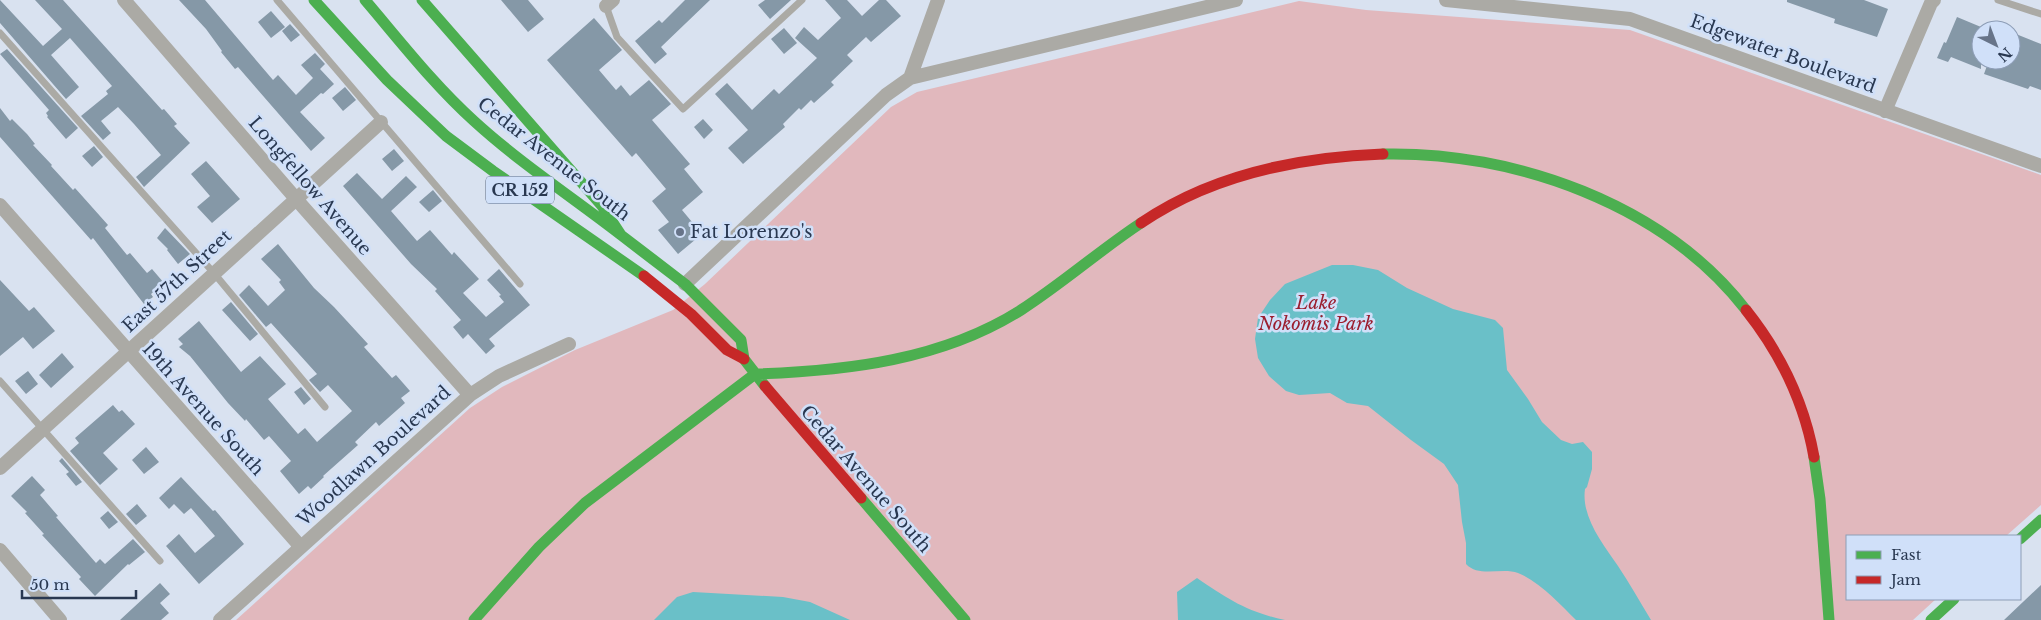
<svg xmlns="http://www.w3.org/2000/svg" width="2041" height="620" viewBox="0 0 2041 620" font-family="'Libre Baskerville',serif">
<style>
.green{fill:#e1b8bd}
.water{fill:#6ac0c8}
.building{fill:#8598a7}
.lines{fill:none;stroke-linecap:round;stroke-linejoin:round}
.lane{stroke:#abaaa5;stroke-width:7}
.street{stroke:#abaaa5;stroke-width:14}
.fast{stroke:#4caf50;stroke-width:11}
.jam{stroke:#c62828;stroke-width:11}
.poi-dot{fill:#677489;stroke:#d0e0f9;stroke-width:2}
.labels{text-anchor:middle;stroke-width:5;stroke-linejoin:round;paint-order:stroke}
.shield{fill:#d0e0f9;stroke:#5b6a83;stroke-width:1}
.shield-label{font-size:16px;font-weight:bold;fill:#293851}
.street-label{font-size:18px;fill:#293851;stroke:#d0e0f9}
.poi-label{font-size:18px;fill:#293851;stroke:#d0e0f9;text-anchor:start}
.park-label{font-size:18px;font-style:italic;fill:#9b1e2f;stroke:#d0e0f9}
</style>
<rect width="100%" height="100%" fill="#d9e2f0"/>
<path class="green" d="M1299,1L1366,10L1630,30L2041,175V505L2006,536H1847V599H1936L1913,620H236L470,408L502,387L575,350L673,310L705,284L891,107L917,92Z"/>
<path class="water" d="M1332,265H1353L1378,270L1407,288L1453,309L1495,320L1503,328L1507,370L1528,399L1542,422L1561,440L1572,444L1583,442L1592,452V469L1587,487L1585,489C1581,517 1603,544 1618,566C1630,584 1640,602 1651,620H1576C1561,605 1539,581 1518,573C1502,567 1479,578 1466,564V543L1462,522L1458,485L1444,464L1411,440L1368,406L1347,403L1330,393L1299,395L1286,391L1269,376L1258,358L1255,339L1258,318L1270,300L1285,284Z
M1197,578C1228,599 1247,612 1285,620H1178L1177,592Z
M693,592L783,597L810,602L850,620H654L677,597Z"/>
<path class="building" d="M0,0L43,46L62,29L35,0H63L162,110L164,109L177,124L174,126L190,143L144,187L136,177L161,155L134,124L118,107L101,121L111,133L103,140L81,116L108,94L106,91L112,86L70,38L51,55L79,87L66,99L0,23Z
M179,0H205L273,80L278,75L296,95L313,78L301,65L315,53L325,64L320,69L334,84L323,94L321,93L300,112L325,138L311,151L238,67L235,69L221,52L222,51L206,29Z
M501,0H528L544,19L528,32Z
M685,0H710L661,47L667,54L655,64L635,41L659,20L662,23Z
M765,0H791L770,19L758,5Z
M825,0H847L862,16L879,0H886L901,16L871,42L866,37L847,55L853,61L831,82L834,85L814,103L811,100L801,110L799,108L783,124L785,127L743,164L728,148L748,130L715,94L727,83L752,110L774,89L779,94L817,58L795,38L804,27L818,40L841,18Z
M1787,0H1864L1888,9L1877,37L1834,23L1835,19L1787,2Z
M271,11L285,27L271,38L258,22Z
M1957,17L1981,27V69L1951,57L1948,62L1937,58L1944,42L1946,43Z
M594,18L622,50L599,70L616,90L621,85L630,96L649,80L671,104L652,120L690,164L684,169L703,192L682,210L702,234L678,254L658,230L669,222L652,201L666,189L636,153L632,157L547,60Z
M290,24L300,35L291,42L282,31Z
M784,28L797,43L784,54L771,39Z
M2011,32L2041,44V90L2030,86L2028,89L1984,74L1989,60H2011Z
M7,49L78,128L66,139L47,117L48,116L46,113L49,110L0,54Z
M345,87L356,100L343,111L332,98Z
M0,108L10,121L12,119L27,134L35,144L33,145L52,165L51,166L73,190L75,188L108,225L105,228L127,255L130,253L147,273L152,269L164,283L151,294L153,297L144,304L93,238L91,240L0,137Z
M703,119L713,130L704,139L694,127Z
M94,146L103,157L92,167L82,156Z
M394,149L404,161L392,171L382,159Z
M206,161L240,199L212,223L197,207L210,196L191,174Z
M357,173L382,199L406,176L417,187L391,211L417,241L430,230L452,255L454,252L479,279L463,293L486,317L504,302L499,296L501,295L487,280L499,269L530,305L489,339L495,346L486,354L468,334L463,339L453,327L461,320L435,291L437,289L411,264L343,186Z
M433,190L442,201L429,212L419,202Z
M165,228L190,254L178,264L167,250L168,249L157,238Z
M278,244L314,288L334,307L368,344L364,347L392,378L396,375L410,391L401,398L405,403L379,426L376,422L355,442L358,445L323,476L324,477L311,489L308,486L299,494L280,471L291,461L269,436L264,440L246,419L245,421L228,403L190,356L179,347L183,344L178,339L199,321L241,372L260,356L286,384L268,399L298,434L305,428L317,442L352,411L328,385L320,392L309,380L317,374L271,323L266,327L239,295L249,285L268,306L285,290L279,282L281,280L261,259Z
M0,280L29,311L34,307L55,331L33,349L23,337L0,356Z
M231,302L258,334L250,341L222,310Z
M62,353L74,367L51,388L39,375Z
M28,371L38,384L26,394L15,381Z
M301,387L311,399L304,405L294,392Z
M113,405L119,412L122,410L135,424L103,453L118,469L100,485L70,451L79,443L75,438Z
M146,447L159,462L144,474L132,460Z
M62,458L82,482L76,486L66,474L69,472L59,461Z
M32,476L45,490L40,495L58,516L56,517L96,563L100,559L105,564L133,539L145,552L129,565L128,564L95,596L79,579L81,577L42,535L44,534L25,513L27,512L11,496Z
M181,477L213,511L215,510L244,544L199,584L166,546L179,534L195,553L215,536L191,508L184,514L174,504L169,509L159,498Z
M137,504L147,516L136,525L126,514Z
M108,511L118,522L109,529L100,518Z
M160,583L170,594L160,603L169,613L161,620H120Z
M2041,585V620H2004Z"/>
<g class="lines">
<path class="lane" d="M277,0L520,284
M1998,0L2041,14
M606,6L617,37L683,109L802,0
M0,33L213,272L325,407
M0,381L160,561"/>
<path class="street" d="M124,0L304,208L470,395
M1446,0L1630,19L2041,166
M606,6L613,0
M910,78L938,0
M1885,111L1931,3L1934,0
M0,205L300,546
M685,284L886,95L910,78L1236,0
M0,468L381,122
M0,550L60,620
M220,620L470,395L499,376L569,344"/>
<path class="fast" d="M314,0L387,80L446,136L493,171L644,276
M365,0C400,41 434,85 474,121C520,163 572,197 621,235
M422,0L602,206L621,235L685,284L741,340L744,359L765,386
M1383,154C1514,151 1664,204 1746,310
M755,374C847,371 942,360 1021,310C1063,283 1100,250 1141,223
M1814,457L1820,499L1829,620
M861,498L965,620
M2020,539L2041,520
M474,620L539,547L585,503L755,374
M1931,620L1954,599"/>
<path class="jam" d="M1141,223C1211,175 1300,157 1383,154
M644,276L691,314L727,350L744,359
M1746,310C1781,354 1804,401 1814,457
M765,386L861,498"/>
</g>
<circle class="poi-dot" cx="680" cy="232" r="5"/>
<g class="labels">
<rect class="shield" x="486" y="176.5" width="68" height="27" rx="4"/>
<g class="shield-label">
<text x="520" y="196">CR 152</text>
</g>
<g class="street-label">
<text transform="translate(1783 54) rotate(20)" y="6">Edgewater Boulevard</text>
<text transform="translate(554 159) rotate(38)" y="6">Cedar Avenue South</text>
<text transform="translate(310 186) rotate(49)" y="6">Longfellow Avenue</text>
<text transform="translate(177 281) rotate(-43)" y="6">East 57th Street</text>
<text transform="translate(203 409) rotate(48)" y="6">19th Avenue South</text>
<text transform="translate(374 456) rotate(-42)" y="6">Woodlawn Boulevard</text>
<text transform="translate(866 479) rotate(49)" y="6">Cedar Avenue South</text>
</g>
<g class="poi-label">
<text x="690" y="238">Fat Lorenzo's</text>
</g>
<g class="park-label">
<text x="1316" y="309">Lake<tspan x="1316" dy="21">Nokomis Park</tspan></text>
</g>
</g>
<rect x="1846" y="535" width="175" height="65" fill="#d0e0f9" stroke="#8d9db6"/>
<rect x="1856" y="551" width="25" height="8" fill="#4caf50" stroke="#8d9db6"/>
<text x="1891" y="560" font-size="15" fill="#293851">Fast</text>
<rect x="1856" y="576" width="25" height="8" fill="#c62828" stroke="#8d9db6"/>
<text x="1891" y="585" font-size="15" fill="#293851">Jam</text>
<g transform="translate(1996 45) rotate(138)"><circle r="24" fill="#d0e0f9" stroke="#8d9db6"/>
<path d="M0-4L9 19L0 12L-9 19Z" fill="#677489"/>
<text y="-8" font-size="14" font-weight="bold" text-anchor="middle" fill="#293851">N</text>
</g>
<path d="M22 590v8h114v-8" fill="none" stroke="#293851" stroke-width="2.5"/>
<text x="30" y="590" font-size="15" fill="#293851" stroke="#d0e0f9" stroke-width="4" paint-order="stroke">50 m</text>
</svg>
